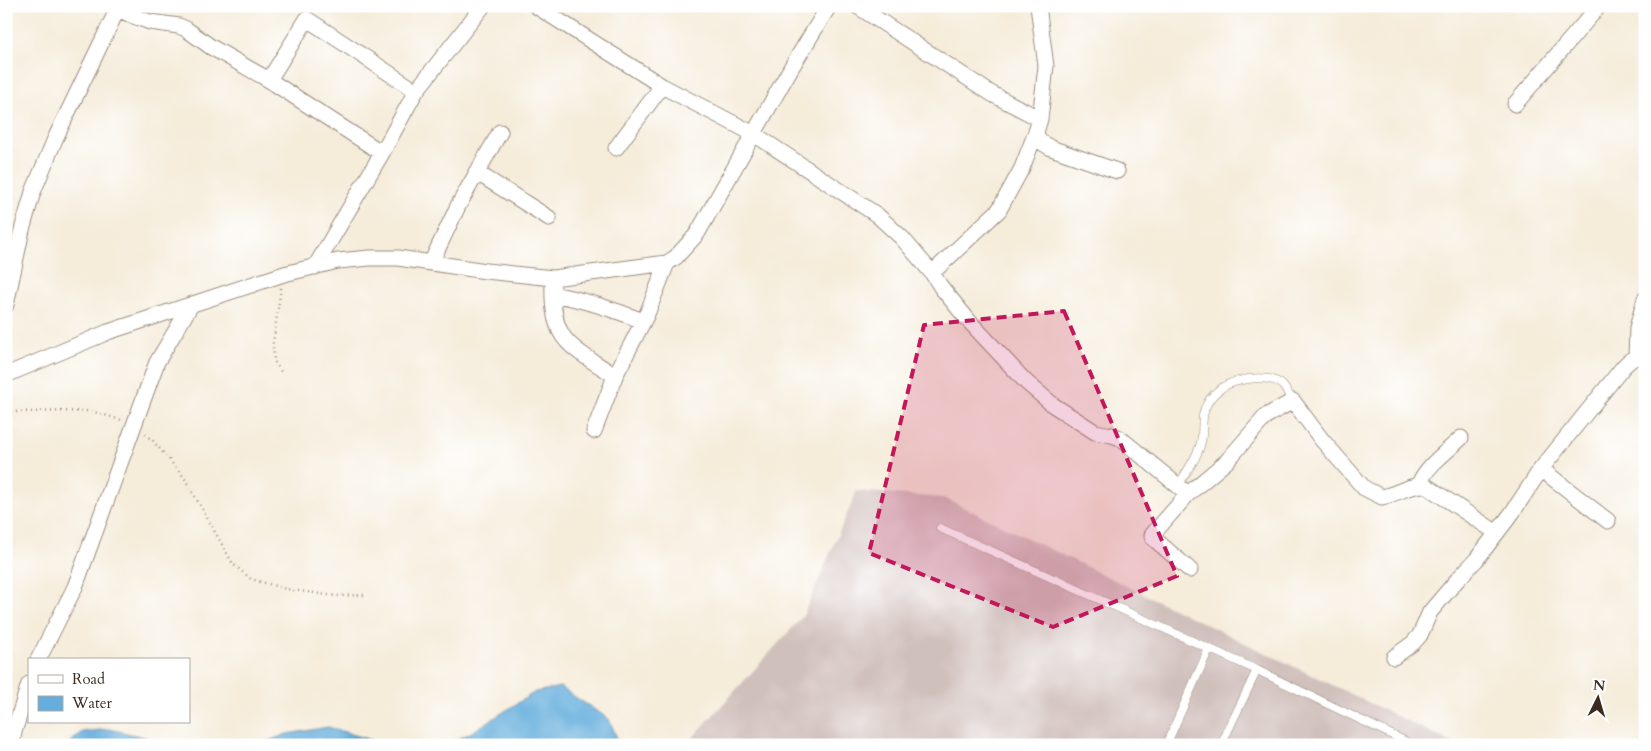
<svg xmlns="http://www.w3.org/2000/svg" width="1651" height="751" viewBox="0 0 1651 751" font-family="Cardo,serif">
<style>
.industrial{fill:#d0c0bc}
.water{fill:#64addc;stroke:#506c7d}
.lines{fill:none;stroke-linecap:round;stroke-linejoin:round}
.service-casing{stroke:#988b7c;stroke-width:9}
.minor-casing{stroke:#988b7c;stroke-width:17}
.path{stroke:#988b7c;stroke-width:2.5;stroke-dasharray:1 4;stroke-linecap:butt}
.service{stroke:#fff;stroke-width:8}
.minor{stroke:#fff;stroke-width:15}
.marked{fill:#c2185b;fill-opacity:0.2;stroke:#c2185b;stroke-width:4;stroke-dasharray:10 6;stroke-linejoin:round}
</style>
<rect width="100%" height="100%" fill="#fff"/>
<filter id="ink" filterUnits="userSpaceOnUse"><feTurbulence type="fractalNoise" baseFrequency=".02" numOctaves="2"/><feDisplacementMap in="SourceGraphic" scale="10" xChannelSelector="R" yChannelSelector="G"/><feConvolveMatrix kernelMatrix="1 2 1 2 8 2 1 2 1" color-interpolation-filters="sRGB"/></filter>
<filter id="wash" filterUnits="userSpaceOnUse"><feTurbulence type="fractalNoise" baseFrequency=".0096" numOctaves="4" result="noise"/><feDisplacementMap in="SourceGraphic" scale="20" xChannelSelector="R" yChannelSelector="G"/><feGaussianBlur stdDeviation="1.12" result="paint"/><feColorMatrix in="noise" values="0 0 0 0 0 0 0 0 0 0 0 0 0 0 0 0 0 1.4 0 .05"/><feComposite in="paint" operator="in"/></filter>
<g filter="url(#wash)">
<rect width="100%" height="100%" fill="#f5ecda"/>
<path class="industrial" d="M857,491L944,498L1457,745H686L803,616Z"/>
<path class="water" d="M560,687L609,719L620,745H445L472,732L535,692Z
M328,727L388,745H257L287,734Z
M109,729L180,745H67L82,732Z"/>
</g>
<g filter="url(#ink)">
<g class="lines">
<g class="service-casing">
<path id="service" d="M1178,486C1186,472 1198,457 1201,442C1204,429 1200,415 1207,404C1210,398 1217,391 1223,387C1236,379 1269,373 1282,385C1286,389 1289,396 1293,401
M940,528L1257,670L1413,745
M1166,745L1209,649
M1221,745L1257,670"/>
</g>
<g class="minor-casing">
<path id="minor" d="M112,6L133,16L150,22L179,26L186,29L211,47L269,80L382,153
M536,6L662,86L754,134L877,215L902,238L932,273L941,287L968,320L1026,382L1053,405L1095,432L1112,435L1120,438L1188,494
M857,6L992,94L1040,119
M1038,6L1046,66L1040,119L1036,132L1039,141L1051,148L1117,171
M269,80L307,19L416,91
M1515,104L1599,6
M616,148L662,86
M476,172L549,218
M431,263L458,206L500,132
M315,267L382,153L416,91L483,6
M932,273L999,210L1022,168L1036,132
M553,278C551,342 566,343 615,376
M553,294C584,300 613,309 643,321
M6,305L22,230L33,192L55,139L119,6
M1636,357L1637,328L1645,299
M6,375L108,332L284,274L338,261L370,258H398L486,271L553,278L667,263L676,257L697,234L791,68L829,6
M594,431L615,376L647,314L667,263
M1541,469L1608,521
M1419,484C1427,465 1447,452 1461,438
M1190,570L1152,537V535L1188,494L1227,461L1266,416L1293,401L1322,440L1364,488L1382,497C1396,494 1412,484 1425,485L1497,533
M1394,657L1413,643L1420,635L1430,612L1458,579L1476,560L1512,513L1541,469L1624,366C1630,360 1636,354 1645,358
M38,660L75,587L157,362L191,305
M12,745L14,732L29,684"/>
</g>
<path class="path" d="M281,288L273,343L274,361L282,373
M6,412L91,411L121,420
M145,434L153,441L184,477L233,564L251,579L286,589L335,596L364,595"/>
<use href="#service" class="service"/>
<use href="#minor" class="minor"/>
</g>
</g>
<path class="marked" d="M1064,311L1177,576L1053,627L869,553L924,325Z"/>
<rect width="1651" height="751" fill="none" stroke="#fff" stroke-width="25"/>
<rect x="28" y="658" width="162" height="65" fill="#ffffff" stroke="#b1aaa5"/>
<rect x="38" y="675" width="25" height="8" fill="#ffffff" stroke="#b1aaa5"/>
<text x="72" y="684" font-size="15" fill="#3b2a1e">Road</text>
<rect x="38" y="696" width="25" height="15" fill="#64addc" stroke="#b1aaa5"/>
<text x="72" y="708" font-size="15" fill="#3b2a1e">Water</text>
<g transform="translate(1598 698) rotate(5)" stroke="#ffffff" stroke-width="4" paint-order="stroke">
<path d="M0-4L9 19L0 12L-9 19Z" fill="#3b2a1e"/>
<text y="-8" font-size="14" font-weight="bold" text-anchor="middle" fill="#3b2a1e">N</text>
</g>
</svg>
